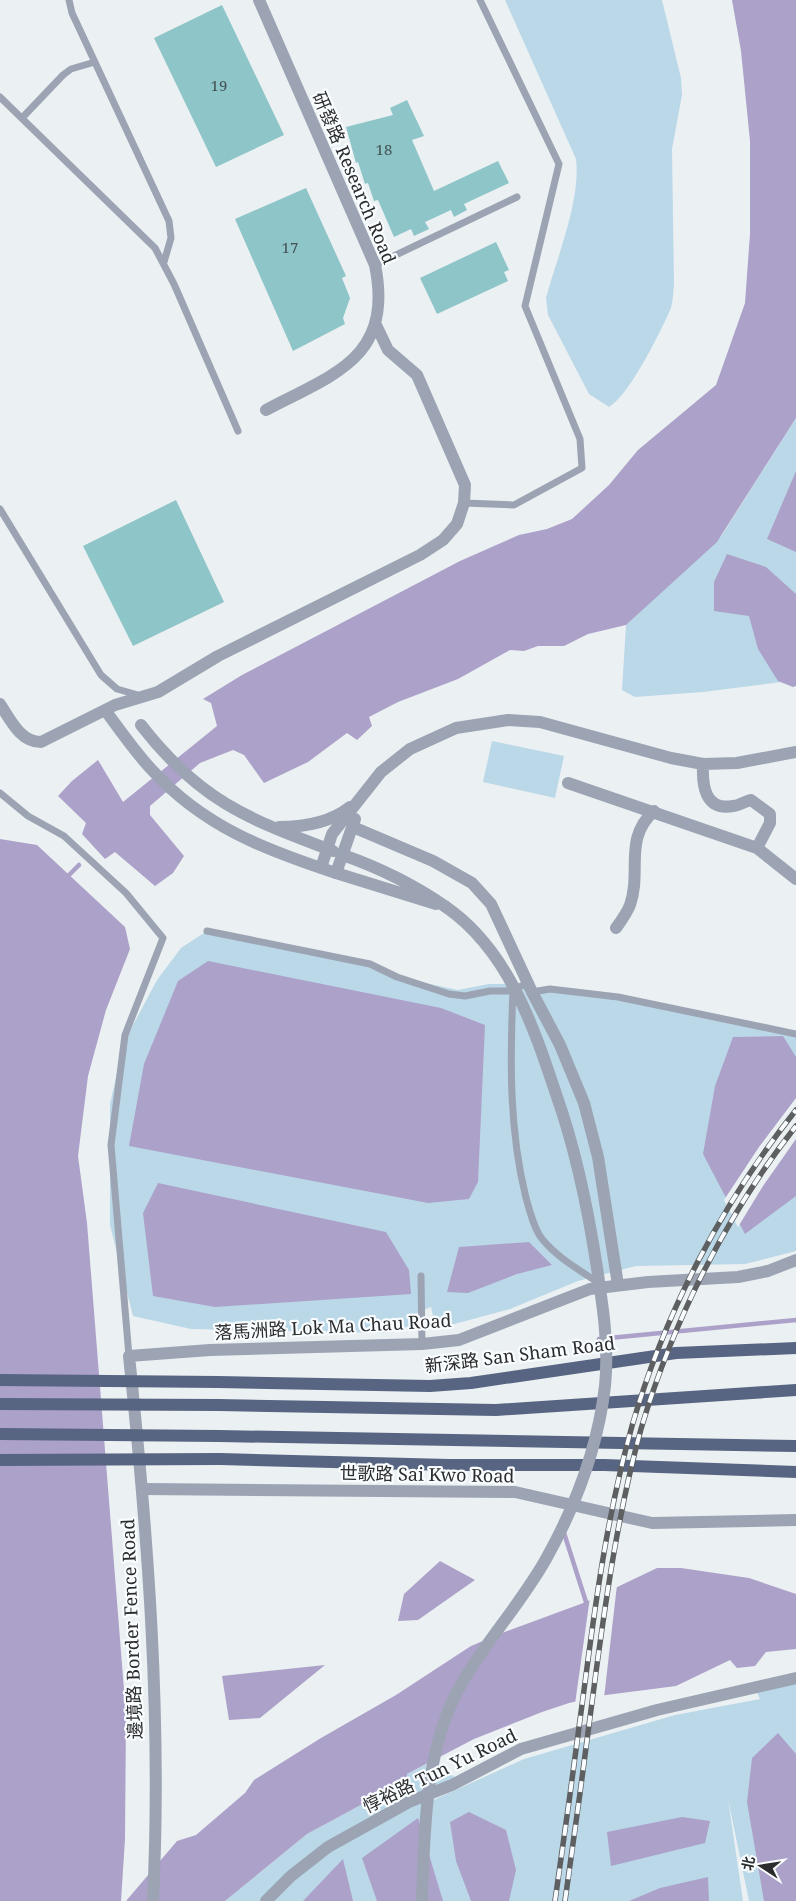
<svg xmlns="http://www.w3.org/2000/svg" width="796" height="1901" viewBox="0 0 796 1901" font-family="'Noto Serif','Noto Sans SC',serif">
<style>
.green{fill:#bbd8e8}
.water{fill:#aca1c9}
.pier{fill:#ebf0f2}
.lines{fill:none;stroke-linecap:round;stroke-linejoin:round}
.stream{stroke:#aca1c9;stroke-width:4.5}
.building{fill:#8ec5c8}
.service{stroke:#9ca4b4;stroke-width:7}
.minor{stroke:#9ca4b4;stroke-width:12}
.tertiary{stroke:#9ca4b4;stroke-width:12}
.primary{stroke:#586582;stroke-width:12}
.rail-casing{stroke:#5d5f61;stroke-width:5.5}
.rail{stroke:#f9fdff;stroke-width:4;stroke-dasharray:11;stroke-linecap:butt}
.tertiary-bridge{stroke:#9ca4b4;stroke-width:12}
.primary-bridge{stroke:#586582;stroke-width:12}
.labels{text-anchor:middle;stroke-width:4.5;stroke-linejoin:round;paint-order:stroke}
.number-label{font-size:15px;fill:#445254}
.street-label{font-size:18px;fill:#2b2c2d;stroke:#f9fdff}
</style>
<rect width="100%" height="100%" fill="#ebf0f2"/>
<path class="green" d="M505,0H662L681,78L682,95L672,149L674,285C673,292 673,301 671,308C661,331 629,396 609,407L589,394L548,315L546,298C557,257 581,200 576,159Z
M796,418V680L703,692L635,697L622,690L626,625L722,535Z
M492,741L564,756L555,798L483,782Z
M207,931L370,964L397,977L458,990L489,984H506L618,997L796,1035V1251L745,1264L636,1266L578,1281L510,1309L436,1329L431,1307L412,1315V1326L387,1333L191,1329L133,1316L110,1225V1104L124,1042L157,980L181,948Z
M796,1678V1901H749L728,1799L743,1901H225L307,1834L407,1780V1774L427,1764L446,1770L459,1781L429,1802L524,1759L675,1715L760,1699L755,1688Z"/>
<path class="water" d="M732,0H796V418L717,542L626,625L588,634L564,646H538L524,651L510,650L458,679L398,702L369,717L372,726L357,740L347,733L308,762L264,783L244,755L233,750L200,763L150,806V815L184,856L173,873L155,886L115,852L105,859L82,834L86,823L58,796L72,781L98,760L123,802L217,726L211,703L203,699L242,675L460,561L519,535L547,529L572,519L609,485L638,450L716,385L745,303L750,234V141L741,51Z
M796,471V552L767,539Z
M727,554L766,567L796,594V686L793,687L778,681L758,649L749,616L714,611V582Z
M0,839L37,845L125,927L130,949L106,1010L88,1076L78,1156L87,1223L126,1715L125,1839L121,1901H0Z
M208,961L441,1008L485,1025L478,1182L469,1199L428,1203L129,1146L144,1064L178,981Z
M783,1036L796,1057V1196L745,1234L703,1154L715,1086L733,1037Z
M158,1183L386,1232L409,1270L411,1294L215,1307L153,1296L143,1213Z
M529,1242L552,1265L517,1274L468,1293L447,1292L459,1247Z
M440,1561L475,1580L418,1620L398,1621L404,1594Z
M657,1568H681L749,1578L796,1594V1649L766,1652L755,1666L737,1668L730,1660L676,1686L606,1695L569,1703L542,1712L474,1739L407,1774V1780L307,1834L225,1901H126L177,1841L196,1835L245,1793L254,1780L321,1738L396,1695L471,1646L502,1633L586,1602Z
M325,1665L260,1718L229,1720L222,1676Z
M778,1733L796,1754V1901H764L747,1802L752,1758Z
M469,1812L506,1830L516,1870L509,1901H471L456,1861L450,1822Z
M682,1817L710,1821L705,1843L611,1866L607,1832Z
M418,1818L443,1901H377L362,1858Z
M343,1859L353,1901H303Z
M708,1877L709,1901H629L660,1888Z"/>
<path class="pier" d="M796,1098V1139L763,1186L738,1227L724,1200L759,1147Z
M617,1585L604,1698L575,1704L590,1597Z"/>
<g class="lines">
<path class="stream" d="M68,876L79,865
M599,1339L796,1320
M564,1533L586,1602"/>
</g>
<path class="building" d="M222,5L284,135L216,167L154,38Z
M407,100L424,136L412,140L434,191L498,161L509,183L464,204L467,210L454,217L451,210L425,222L429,229L414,236L411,229L394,237L378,200L374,201L368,183L365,184L358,162L356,163L346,127L393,115L390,108Z
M306,188L346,276L342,278L350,298L343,318L345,324L293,351L235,219Z
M496,242L509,270L504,272L508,281L437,314L420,278Z
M176,500L224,602L133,646L83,546Z"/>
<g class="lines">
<path class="service" d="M69,0L72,13L169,221L171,238L164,262
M0,97L155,248L174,284L238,431
M22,118L63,75L71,69L95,62
M375,265L517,197
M464,503L514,505L582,468L580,439L525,306L559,164L480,0
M0,509L101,675L117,689L138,695
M0,793L28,816L64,836L126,893L163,938L125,1035L111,1145L129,1356
M207,931L370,964L397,977L449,994L465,996L490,991H510L528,983
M513,990C510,1060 509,1130 526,1198C530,1211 534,1230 543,1240C559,1259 580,1270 600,1284
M532,992L550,989L618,997L796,1034
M421,1276L422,1344"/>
<path class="minor" d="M259,0L375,265C394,358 334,374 266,410
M0,704C10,719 20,742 41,742L115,705L158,692L218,656L420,555L443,540L457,524L464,503L465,485L417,375L388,350L376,325
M105,710C120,730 135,752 152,770C204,827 266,850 336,873L355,819
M141,725C200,801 246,818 333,851
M703,764C702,786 705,811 733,806C739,806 745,801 751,800L770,814V823L757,848
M568,783L757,848L796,879
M279,827C304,827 330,823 350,807
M353,827L433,861L472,883L491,904L532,992L560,1045L584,1103L598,1157L618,1285
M321,868L332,834L381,772L410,749L456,728L508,720L540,722L671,758L703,764L737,763L796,752
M616,928C621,921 627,913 630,905C642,871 623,839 654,811
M143,1489L515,1492L652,1523L796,1520
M266,1901L291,1876L328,1847L409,1802L452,1785L521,1749L657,1710L796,1678"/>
<path class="tertiary" d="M343,855C380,868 413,884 446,907
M336,873L436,904
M153,1901C162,1719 148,1537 129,1356L210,1350L422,1344L459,1340L590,1289L648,1282L738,1277L768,1271L796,1260"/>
<path class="primary" d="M218,1382L430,1386L471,1383L676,1353L796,1348
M219,1405L496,1410L796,1390
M219,1436L796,1446
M220,1459L449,1465H604L796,1472"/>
<g class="rail-casing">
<path id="rail" d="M555,1901C566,1826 576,1750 586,1675C597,1591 609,1508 632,1426C665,1312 722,1203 796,1110
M565,1901C576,1825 586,1748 596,1672C607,1591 619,1509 641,1429C673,1321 726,1215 796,1126"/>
</g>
<use href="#rail" class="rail"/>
<path class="tertiary-bridge" d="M422,1901C424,1835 425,1754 456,1694C481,1646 519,1607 546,1559C575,1507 598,1446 605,1386C609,1346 603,1307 597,1268C588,1209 576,1150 556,1094C533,1025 508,950 446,907"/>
<path class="primary-bridge" d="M0,1380L218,1382
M0,1404L219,1405
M0,1434L219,1436
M0,1460L220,1459"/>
</g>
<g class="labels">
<g class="number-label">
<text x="219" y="91">19</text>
<text x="384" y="155">18</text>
<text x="290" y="253">17</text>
</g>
<g class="street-label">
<text transform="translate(354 178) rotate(67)" y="6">研發路 Research Road</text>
<text transform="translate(333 1327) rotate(-3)" y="6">落馬洲路 Lok Ma Chau Road</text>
<text transform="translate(520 1355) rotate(-7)" y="6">新深路 San Sham Road</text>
<text transform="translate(427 1475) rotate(1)" y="6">世歌路 Sai Kwo Road</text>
<text transform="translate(132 1629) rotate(-92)" y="6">邊境路 Border Fence Road</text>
<text transform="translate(440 1771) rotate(-26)" y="6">惇裕路 Tun Yu Road</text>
</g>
</g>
<g transform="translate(761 1866) rotate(282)" stroke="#f9fdff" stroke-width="4" paint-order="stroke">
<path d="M0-4L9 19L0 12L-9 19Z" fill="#2b2c2d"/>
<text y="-8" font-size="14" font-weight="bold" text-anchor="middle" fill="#2b2c2d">北</text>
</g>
</svg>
